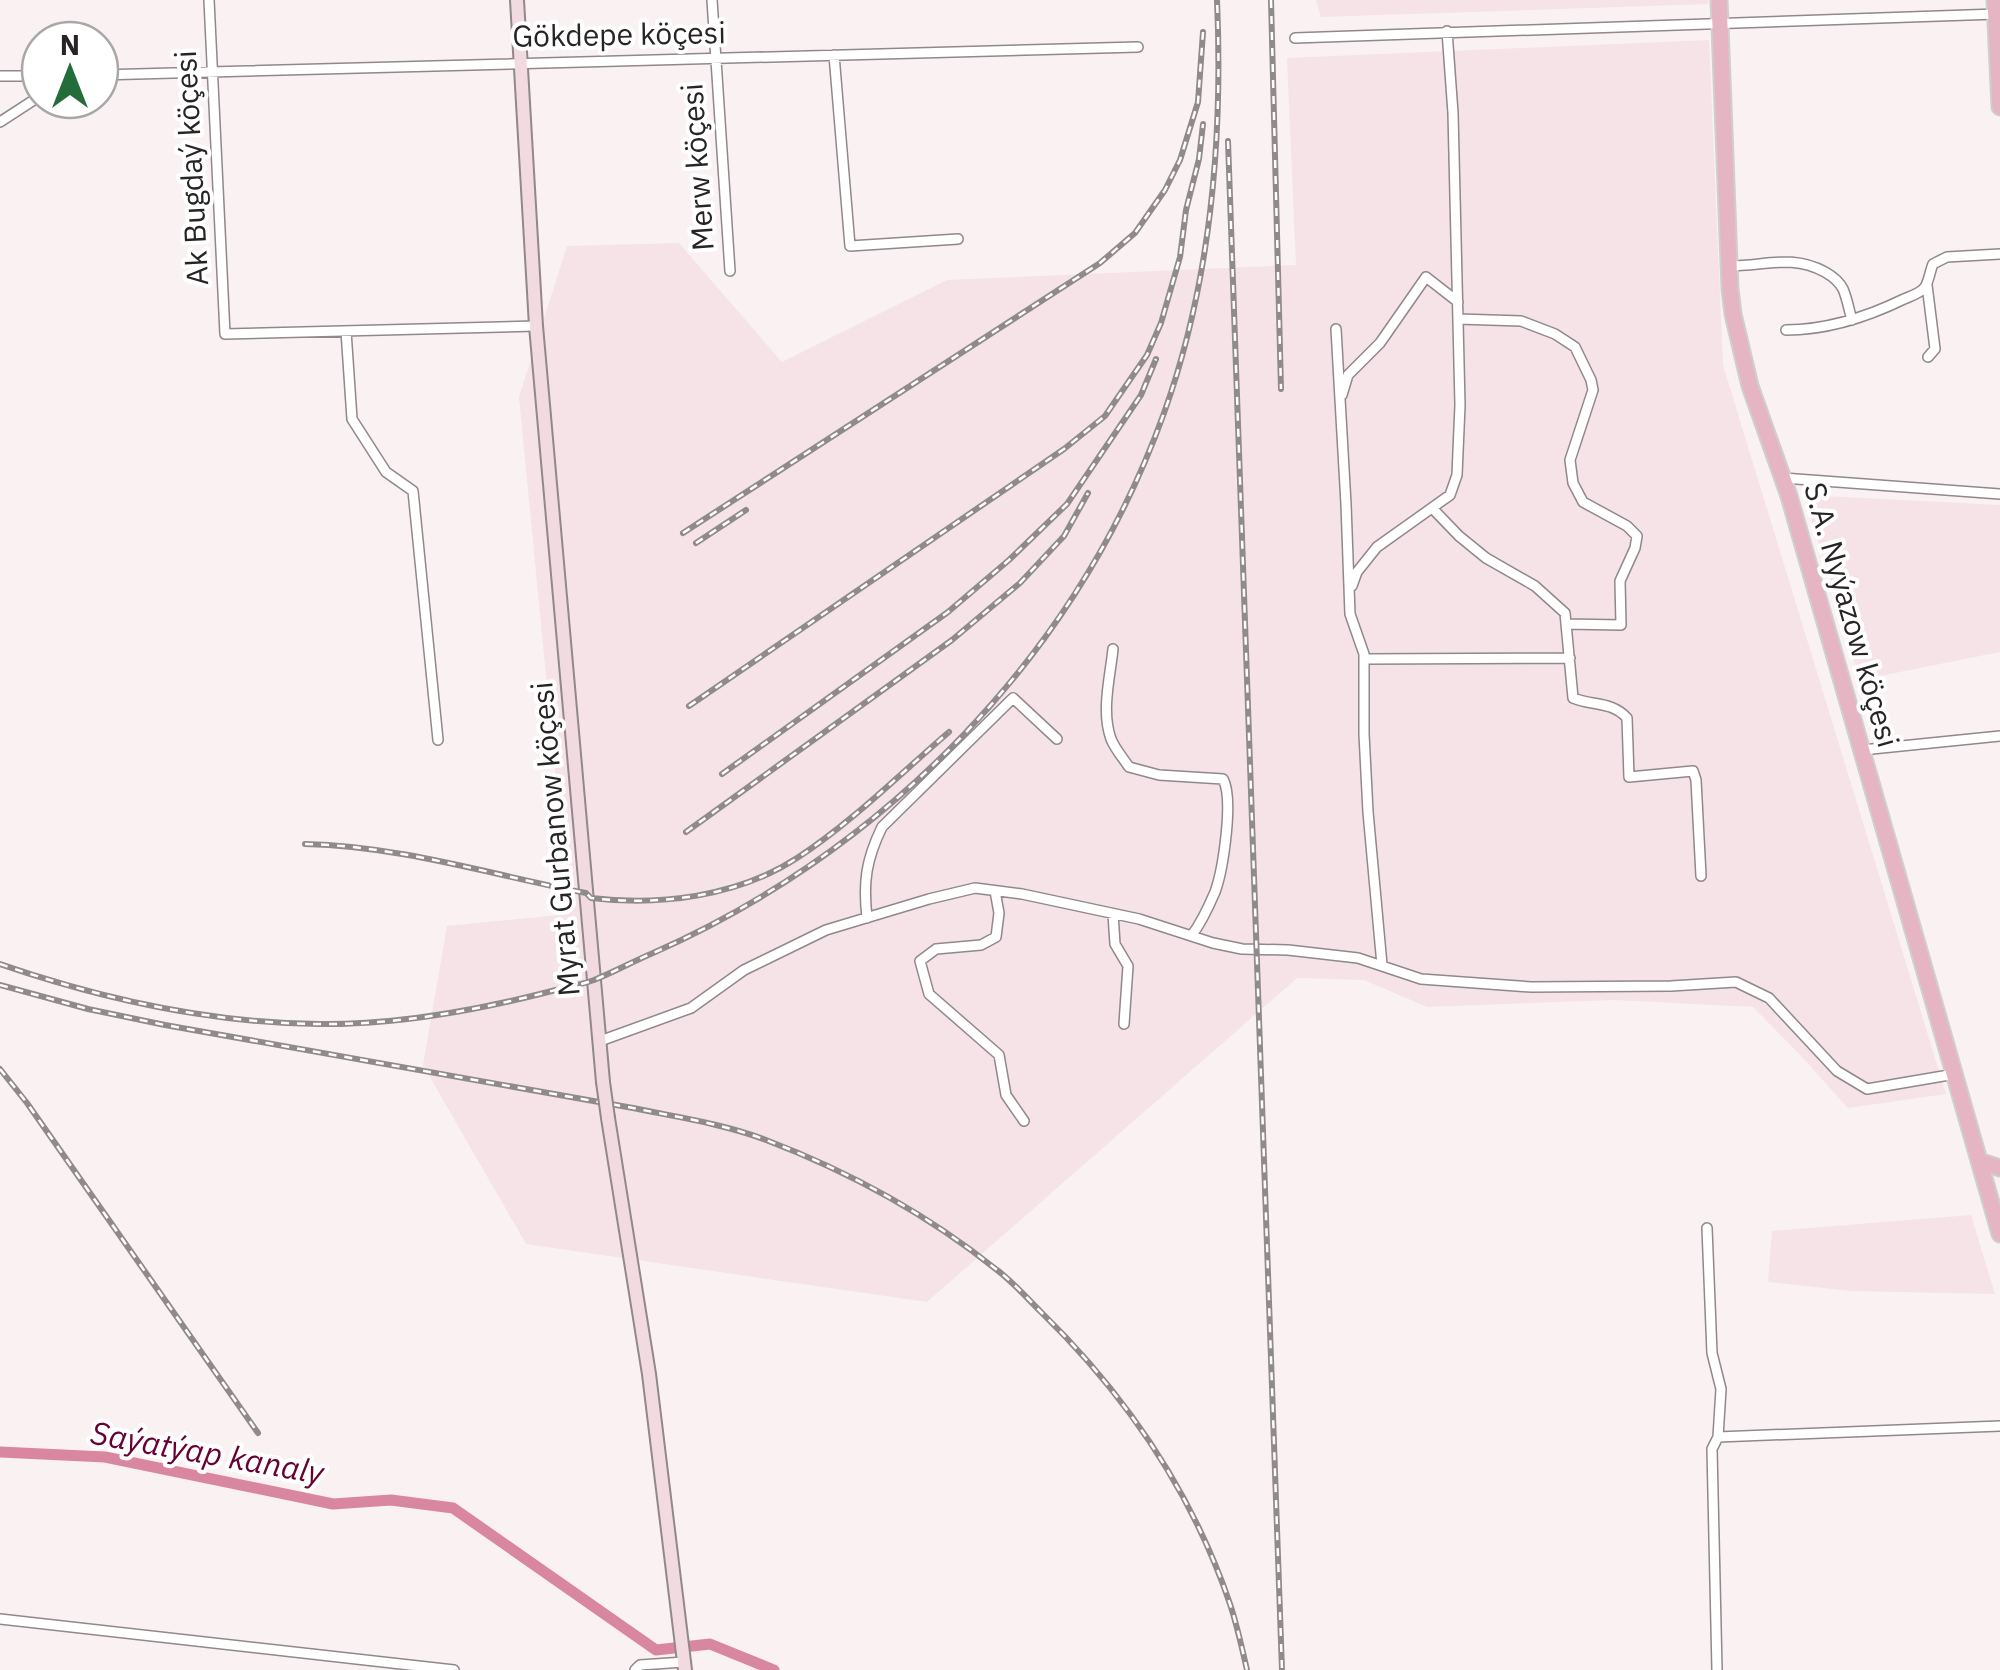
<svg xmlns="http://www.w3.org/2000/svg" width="2000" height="1670" viewBox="0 0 2000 1670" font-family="'IBM Plex Sans',sans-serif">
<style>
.built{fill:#f5e3e8}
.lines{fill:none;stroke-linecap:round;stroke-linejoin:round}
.canal{stroke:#d987a1;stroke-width:11}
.street-casing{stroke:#90888a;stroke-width:12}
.secondary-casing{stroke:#90888a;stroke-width:16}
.primary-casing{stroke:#cfcfcf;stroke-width:19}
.street{stroke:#fff;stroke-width:9}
.secondary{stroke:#f2dae1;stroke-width:12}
.primary{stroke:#e5b5c4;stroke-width:15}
.rail-casing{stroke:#908a8c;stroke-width:6}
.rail{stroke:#fff;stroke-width:2.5;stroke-dasharray:8;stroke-linecap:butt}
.secondary-bridge-casing{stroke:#90888a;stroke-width:16;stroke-linecap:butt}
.secondary-bridge{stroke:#f2dae1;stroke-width:12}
.labels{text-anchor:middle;stroke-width:8;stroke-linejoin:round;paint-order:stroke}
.street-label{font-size:30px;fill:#272425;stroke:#fff}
.water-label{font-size:32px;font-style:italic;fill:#670033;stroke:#fff}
</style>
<rect width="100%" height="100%" fill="#faf1f3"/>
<path class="built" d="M1316,0H1708L1709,4L1321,17Z
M1709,40L1723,365L1946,1094L1848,1108L1803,1058L1753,1007L1614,1000L1427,1007L1364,980L1297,978L927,1302L526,1244L423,1065L447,926L569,914L519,397L567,246L679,243L782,362L947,280L1296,265L1287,58Z
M1804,495L2000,505V652L1860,680Z
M1971,1215L1995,1294L1851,1291L1768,1282L1772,1231Z"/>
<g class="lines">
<path class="canal" d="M0,1452L105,1457L333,1504L391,1500L453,1508L656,1650L710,1644L774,1670"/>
<g class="street-casing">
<path id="street" d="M209,0L225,334L536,326
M712,0L730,271
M1295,38L1997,14
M834,55L850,246L958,239
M100,75L1138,47
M0,76H40
M0,122L40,96
M1729,266C1766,266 1791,254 1825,272C1832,276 1839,281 1843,289C1847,298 1849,310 1852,320
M1927,285L1935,349L1928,357
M1458,319L1521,321L1555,334L1575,347L1591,380L1593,390L1570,460L1573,483L1583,502L1627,526L1637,536L1635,548L1620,581L1621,625L1567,624
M1336,329L1346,504L1350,614L1364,654V734L1368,812L1382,965
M1786,330C1828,330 1867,317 1904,299C1911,296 1921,293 1925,287C1929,281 1930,271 1933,264L1947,257L2000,254
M346,331L352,419L386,472L413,491L438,740
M1342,395L1348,375L1380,343L1426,277L1458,302
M1783,478L2000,494
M1432,508L1459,536L1486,558L1535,586L1565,613L1573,698C1592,706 1612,701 1627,718L1629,777L1693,771L1696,780L1701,876
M1352,586L1357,572L1377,547L1450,495L1457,475L1460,405L1453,113L1447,31
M1113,649C1110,678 1101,711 1111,739C1115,749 1123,758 1129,767L1159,775L1223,779C1234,799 1223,870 1215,892C1209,906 1201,923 1192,935
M1364,659L1570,658
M1862,750L2000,736
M995,891L999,913L996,937L981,945L936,949L920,961L929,994L999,1055L1006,1095L1024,1121
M1113,914L1115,944L1128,966L1124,1024
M867,918C863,882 866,860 882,827L1013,698L1057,739
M600,1041L691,1008L744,970L826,930L929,899L975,888L1022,894L1139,919L1213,943L1242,949L1288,950L1358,958L1421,979L1531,987L1671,986L1736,982L1769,998L1837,1071L1867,1089L1955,1074
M1707,1228L1712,1353L1721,1389L1718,1437L1712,1449L1717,1670
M1718,1437L2000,1426
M0,1619L454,1670
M635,1670L640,1665L684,1662"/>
</g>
<g class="secondary-casing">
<path id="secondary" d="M517,0L536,326L603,1082
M608,1118L649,1374L685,1670"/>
</g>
<g class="primary-casing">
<path id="primary" d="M1719,0L1730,289L1733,314L1750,386L1789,496L2000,1234
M1995,0L2000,107
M1979,1161L2000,1168"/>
</g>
<use href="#street" class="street"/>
<use href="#secondary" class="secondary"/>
<use href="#primary" class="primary"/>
<g class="rail-casing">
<path id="rail" d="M1271,0L1281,389
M1228,141L1282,1670
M683,533L1100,263L1135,233L1165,190L1180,160L1198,102L1203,32
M696,543L746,510
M689,706L1064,449L1105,416L1147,355L1161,323L1180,257L1186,210L1199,159L1203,124
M722,774L948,612L1009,560L1067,504L1141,395L1156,359
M686,832L952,640L1020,583L1064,536L1088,493
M305,844C401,846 492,875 586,893L591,898C659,906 737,897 797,858C850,824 901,773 949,732
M0,964C102,999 211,1023 319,1024C393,1025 468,1012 540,994C558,989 577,986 594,980C614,972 634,961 653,953C887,849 1077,655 1164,413C1211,282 1223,138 1217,0
M0,985L88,1009L165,1025L633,1108C677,1117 724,1124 766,1140C850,1172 927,1214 997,1270C1013,1282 1027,1298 1041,1312C1125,1394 1192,1492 1230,1604C1237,1625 1242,1648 1247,1670
M0,1069L27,1103L258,1433"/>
</g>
<use href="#rail" class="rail"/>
<g class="secondary-bridge-casing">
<path id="secondary-bridge" d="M603,1082L608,1118"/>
</g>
<use href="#secondary-bridge" class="secondary-bridge"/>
</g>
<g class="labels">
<g class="street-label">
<text transform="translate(619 35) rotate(-1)" y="10">Gökdepe köçesi</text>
<text transform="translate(698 167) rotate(-94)" y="10">Merw köçesi</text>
<text transform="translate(192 168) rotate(-93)" y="10">Ak Bugdaý köçesi</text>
<text transform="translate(1851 615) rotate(74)" y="10">S.A. Nyýazow köçesi</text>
<text transform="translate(556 839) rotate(-95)" y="10">Myrat Gurbanow köçesi</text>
</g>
<g class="water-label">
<text transform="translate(207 1453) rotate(10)" y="11">Saýatýap kanaly</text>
</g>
</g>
<g transform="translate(70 70)"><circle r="48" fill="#ffffff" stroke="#a9a7a8" stroke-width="2.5"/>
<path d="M0-8L18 38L0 25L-18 38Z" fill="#246c39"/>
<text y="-15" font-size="28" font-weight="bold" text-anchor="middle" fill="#272425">N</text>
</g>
</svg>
